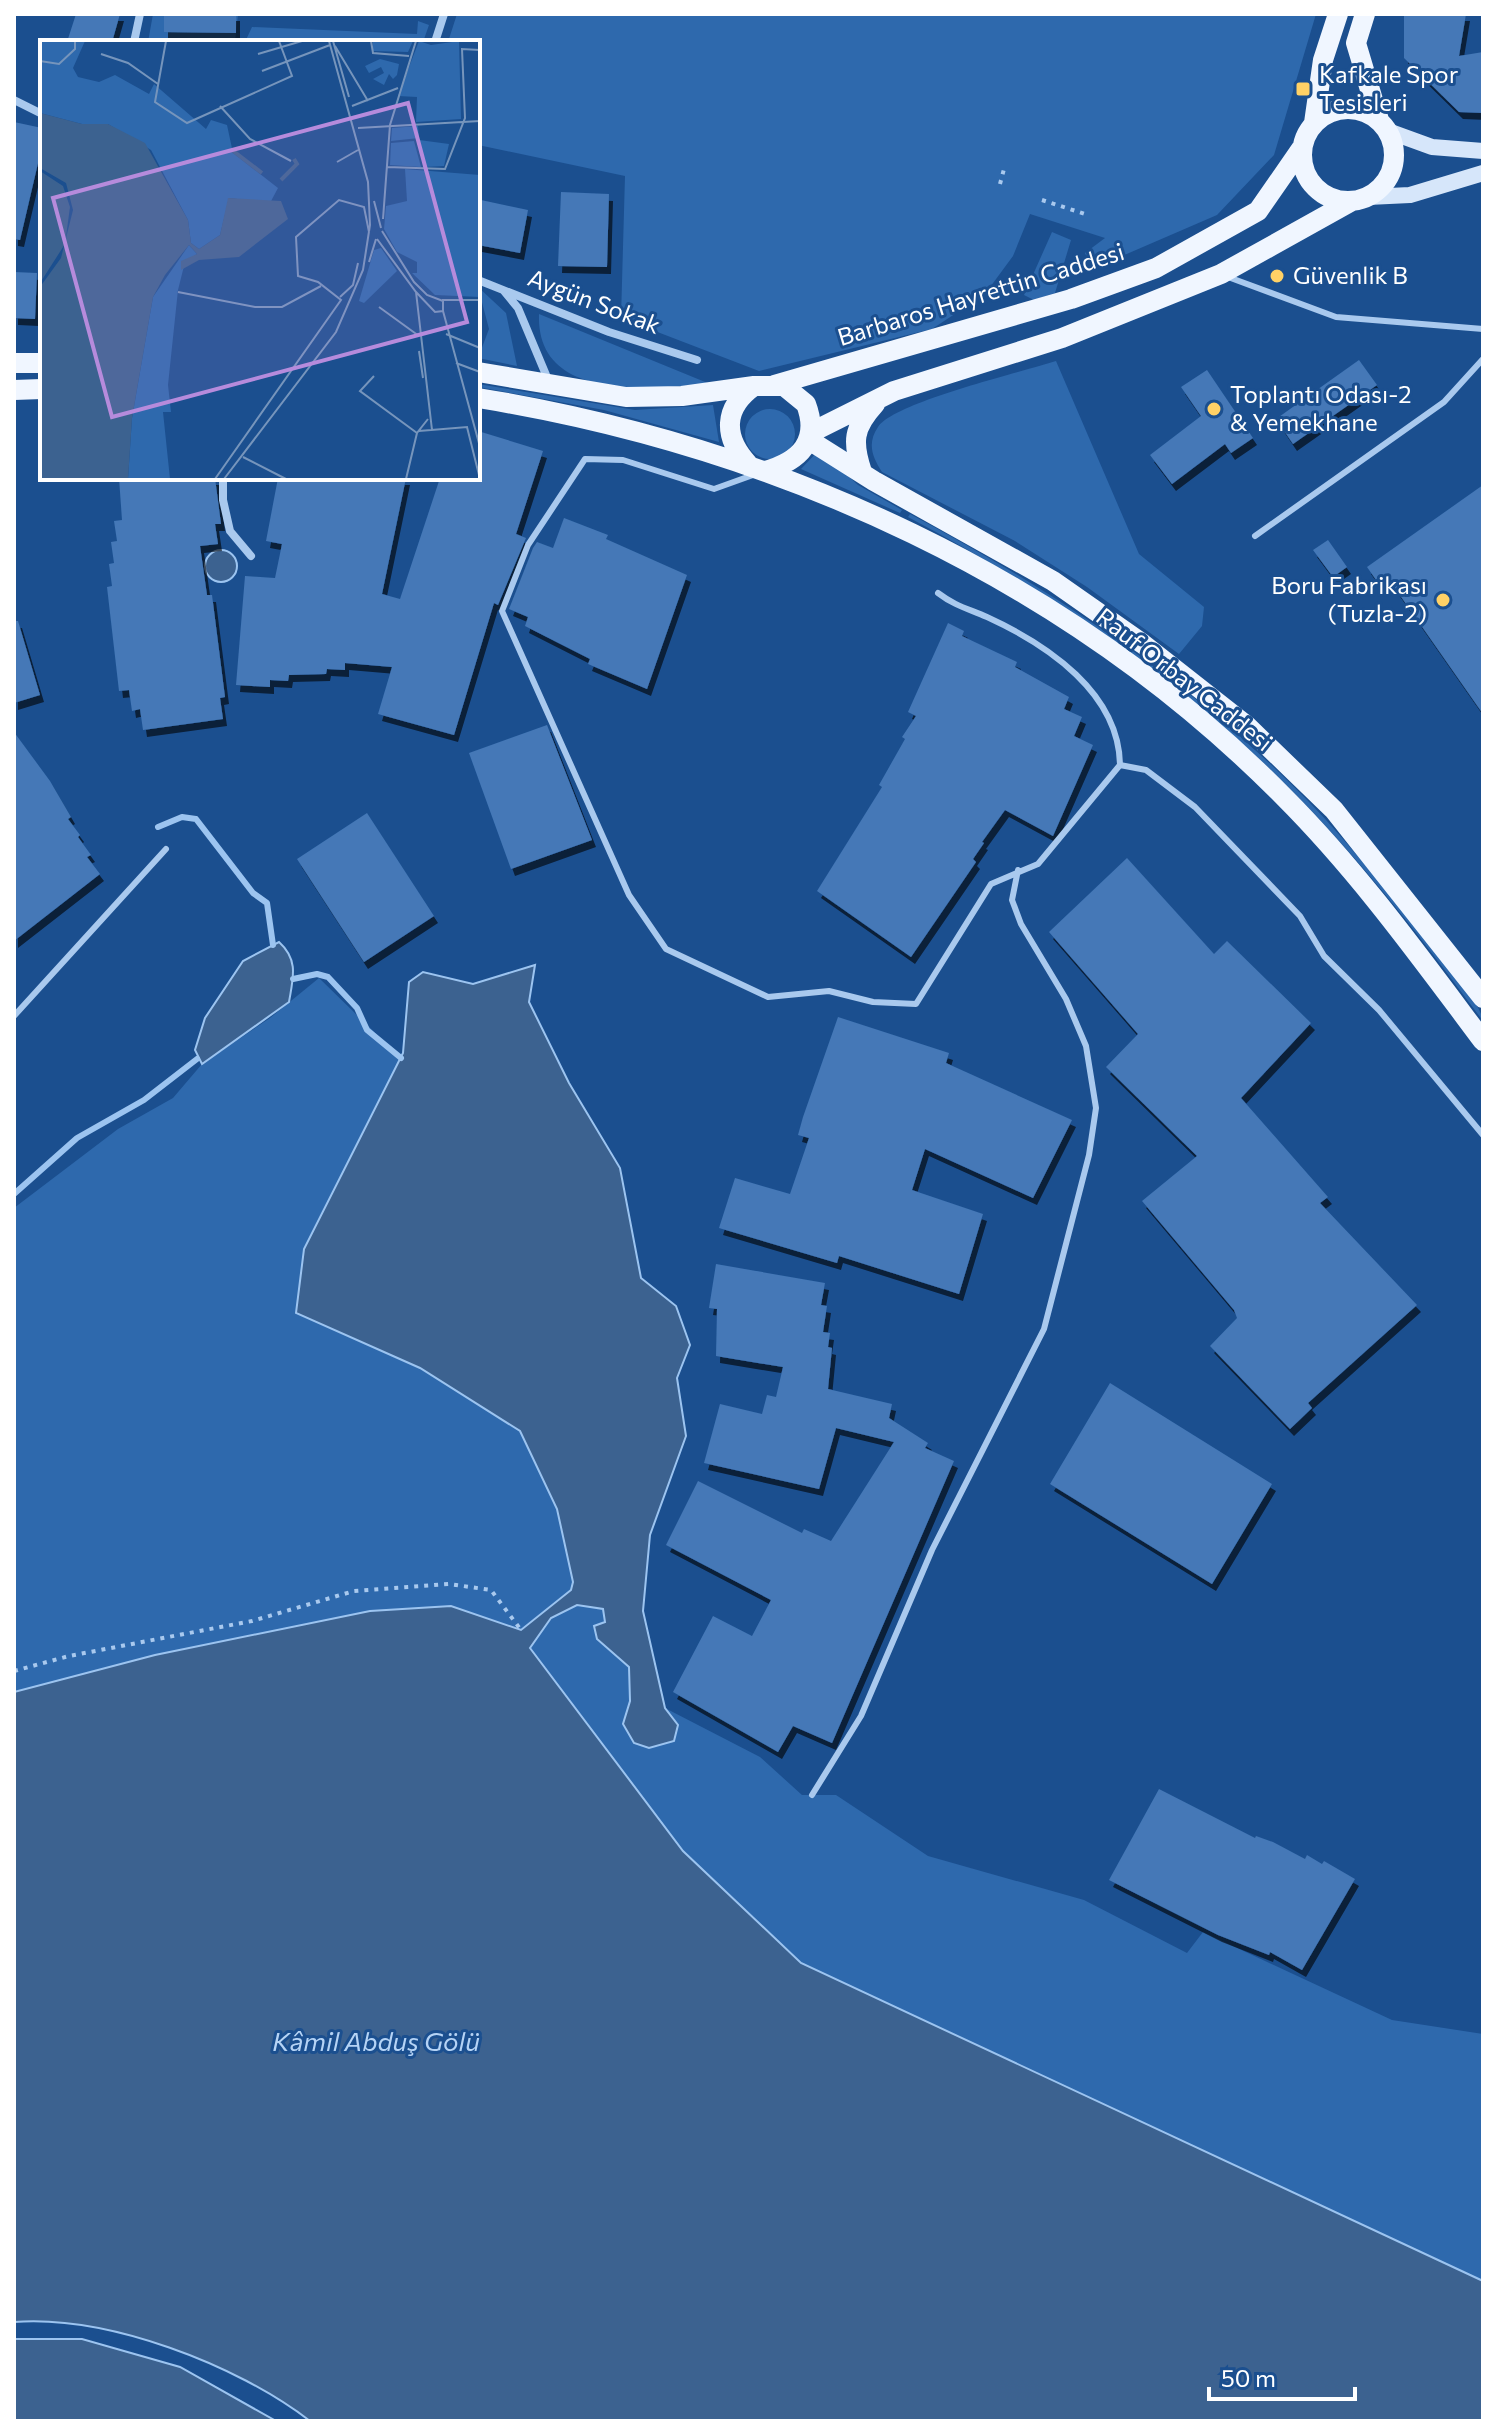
<svg xmlns="http://www.w3.org/2000/svg" width="1497" height="2435" viewBox="0 0 1497 2435" font-family="Commissioner,sans-serif">
<style>
.green{fill:#2e69ad}
.water{fill:#3c6290;stroke:#9cc4f0;stroke-width:2}
.lines{fill:none;stroke-linecap:round;stroke-linejoin:round}
.stream{stroke:#9cc4f0;stroke-width:6}
.building{fill:#4478b7;filter:url(#shadow)}
.path{stroke:#a9c9ee;stroke-width:4;stroke-dasharray:4 6;stroke-linecap:butt}
.lane{stroke:#a9c9ee;stroke-width:6}
.street{stroke:#a9c9ee;stroke-width:8}
.secondary{stroke:#d6e6fa;stroke-width:16}
.primary{stroke:#f0f6ff;stroke-width:20}
.poi-dot{fill:#ffd166;stroke:#1b4f8f;stroke-width:3}
.labels{text-anchor:middle;stroke-width:6;stroke-linejoin:round;paint-order:stroke}
.poi-label{font-size:24px;fill:#fff;stroke:#1b4f8f;text-anchor:start}
.street-label{font-size:24px;fill:#fff;stroke:#1b4f8f}
.water-label{font-size:26px;font-style:italic;fill:#b5d3f5;stroke:#1b4f8f}
.inset-river{fill:none;stroke:#3c6290;stroke-width:4}
.inset-road{fill:none;stroke:#7695bc;stroke-width:2}
.view{fill:#b68bdc;fill-opacity:0.15;stroke:#b68bdc;stroke-width:4}
.inset-edge{fill:none;stroke:#fff;stroke-width:4}
</style>
<defs>
<filter id="shadow"><feDropShadow dx="4" dy="7" stdDeviation="0" flood-color="#0009"/></filter>
</defs>
<rect width="100%" height="100%" fill="#1b4f8f"/>
<path class="green" d="M153,14H238L235,42H148Z
M457,14H1316L1274,155L1217,215L1092,269L1085,253L1105,238L1030,214L1013,256L985,294L932,329L759,371L621,318L625,176L478,145V42H448Z
M418,21L429,25L423,42H245L252,27L417,34Z
M1052,232L1071,240L1055,293L1034,300L1024,295Z
M478,287L506,313L517,366L478,358L489,329Z
M539,314L710,384C651,388 536,403 539,314Z
M1056,361L1139,554L1204,607L1202,626L1179,654L1087,587L1015,541L882,472C872,457 867,443 878,427C894,402 1022,372 1056,361Z
M478,384L635,410L713,405L719,442L604,410L478,387Z
M745 434a25 25 0 1 1 50 0a25 25 0 1 1-50 0Z
M819,450L858,485L902,510L900,513L801,469Z
M910,514C1047,587 1178,673 1289,782C1339,830 1381,884 1424,938C1437,955 1481,1001 1483,1021C1418,933 1350,846 1271,770C1164,667 1039,587 908,517Z
M319,978L401,1058L304,1249L420,1368L520,1431L557,1509L573,1582L571,1590L521,1630L451,1606L370,1611L155,1655L14,1692V1208L118,1129L173,1098L202,1064L270,1018Z
M577,1605L603,1609L605,1622L594,1627L598,1639L629,1667L630,1701L623,1724L678,1725L665,1708L760,1757L802,1795H836L928,1856L1084,1900L1187,1953L1203,1932L1392,2020L1483,2034V2282L801,1963L683,1851L530,1648L551,1618Z"/>
<path class="water" d="M205 566a16 16 0 1 1 32 0a16 16 0 1 1-32 0Z
M279,942C299,960 293,978 289,1002L202,1064L195,1050L205,1018L243,961Z
M535,965L529,1002L569,1083L620,1168L641,1278L676,1306L690,1345L677,1378L686,1436L650,1535L643,1611L665,1708L678,1725L674,1741L649,1748L634,1743L623,1724L630,1701L629,1667L597,1639L594,1626L605,1622L603,1609L577,1605L551,1618L530,1648L683,1851L801,1963L1483,2281V2421H310C236,2364 107,2315 14,2322V1692L155,1655L370,1611L451,1606L521,1630L571,1590L573,1582L557,1509L520,1431L420,1368L296,1313L304,1249L403,1053L409,982L423,972L473,984Z
M14,2339H82L180,2367L276,2421H14Z"/>
<g class="lines">
<path class="stream" d="M158,827L182,817L196,819L253,893L267,903L273,945
M293,979L317,974L328,977L357,1008L367,1030L401,1058
M14,1194L77,1138L144,1100L197,1059"/>
</g>
<path class="building" d="M76,14H120L112,42H67Z
M164,14H236V33L164,32Z
M1404,14H1466L1459,56L1483,52V113L1459,112L1404,58Z
M14,122L42,128V146L20,240L14,239Z
M561,192L609,194L607,267L558,266Z
M481,200L528,210L520,253L478,245Z
M14,272L37,273L35,319L14,318Z
M1359,360L1377,385L1293,444L1276,419Z
M1207,370L1253,438L1231,453L1225,444L1172,484L1150,455L1201,416L1181,387Z
M478,431L543,451L516,534L526,538L498,605L494,603L454,735L378,714L392,667L345,663V670L327,669L326,674L289,675L288,681L270,680V687L236,685L245,576L275,578L282,544L266,541L278,478H406L382,594L400,599L440,478H478Z
M119,478H215L221,524H215L218,544L200,546L207,595H212L225,697L220,698L223,719L143,730L140,709L132,711L129,690L119,691L107,587L112,586L109,564L114,563L111,542L117,541L114,521L122,520Z
M1483,485V714L1390,581L1381,587L1367,567Z
M564,518L608,535L606,539L687,575L647,689L588,664L590,659L525,626L528,617L509,609L533,548L537,542L553,548Z
M1328,540L1347,567L1333,577L1313,550Z
M14,621H18L40,695L14,703Z
M948,623L964,631L962,636L1017,662L1015,667L1069,697L1064,709L1082,717L1074,736L1093,745L1053,836L1005,810L982,842L984,843L973,859L976,862L911,957L817,891L882,787L879,785L905,739L902,737L916,716L908,712Z
M547,725L592,840L511,869L469,753Z
M14,732L50,781L71,817L68,819L80,835L78,837L91,855L87,857L100,874L14,941Z
M367,813L434,916L364,962L297,859Z
M1127,858L1214,954L1227,941L1311,1023L1241,1098L1328,1197L1320,1203L1417,1305L1308,1403L1312,1408L1290,1429L1210,1346L1237,1318L1234,1310L1142,1201L1197,1156L1106,1067L1138,1034L1049,932Z
M838,1017L949,1053L946,1063L1072,1120L1033,1198L925,1149L912,1190L983,1214L959,1294L839,1256L837,1263L719,1228L735,1178L790,1194L809,1138L798,1135L803,1117Z
M716,1264L825,1283L821,1305L827,1306L823,1332L830,1333L828,1347L832,1348L828,1389L892,1404L889,1418L928,1443L925,1448L954,1461L832,1743L793,1726L778,1752L673,1692L713,1616L752,1636L771,1600L666,1545L698,1481L802,1533L804,1529L831,1541L894,1442L836,1428L819,1489L704,1463L720,1404L762,1414L767,1395L776,1397L783,1367L716,1356L717,1309L709,1308Z
M1110,1383L1272,1484L1212,1584L1050,1484Z
M1159,1789L1255,1838L1256,1836L1273,1842L1305,1859L1307,1855L1322,1864L1324,1861L1355,1879L1302,1970L1270,1952L1269,1955L1218,1935L1109,1880Z"/>
<g class="lines">
<path class="path" d="M1000,184L1004,169
M1042,200L1085,214
M14,1671L69,1656L252,1621L354,1591L449,1584L491,1590L521,1630"/>
<path class="lane" d="M1228,277L1336,317L1483,329
M753,475L714,489L623,460L585,459L528,545L502,611L629,895L666,949L768,997L829,991L873,1002L916,1004L991,884L1038,864L1120,765L1146,770L1195,807L1300,916L1324,956L1379,1010L1483,1135
M1255,536L1444,402L1483,359
M938,593C955,606 969,609 987,617C1048,645 1119,693 1120,765
M14,1016L166,849
M812,1795L861,1716L932,1550L1044,1329L1089,1155L1096,1108L1086,1046L1066,999L1021,924L1012,900L1018,870"/>
<path class="street" d="M134,42L140,14
M435,42L444,14
M14,100L42,114
M478,280L609,332L697,360
M504,291L518,308L549,382
M223,478V500L230,531L251,556"/>
<path class="secondary" d="M1388,131L1432,147L1483,151
M1368,197L1410,195L1483,173"/>
<path class="primary" d="M1365,14L1356,43L1379,120
M1302 155a46 46 0 1 1 92 0a46 46 0 1 1-92 0Z
M1314,123L1323,60L1338,14
M14,363H42
M478,372L626,397L682,396L754,386
M774,385L1071,299L1156,268L1258,211L1301,149
M14,390L42,389
M478,398C779,447 1068,578 1284,797C1358,871 1420,957 1483,1041
M812,432L894,391L1062,338L1221,274L1352,201
M809,440L874,481L1053,581L1143,644L1246,725L1334,810L1483,998
M748,464C723,437 723,408 754,386H784L806,404C820,441 800,461 765,471
M862,472C852,442 853,428 875,404"/>
</g>
<g class="poi-dot">
<rect x="1295" y="81" width="16" height="16" rx="4"/>
<circle cx="1277" cy="276" r="8"/>
<circle cx="1214" cy="409" r="8"/>
<circle cx="1443" cy="600" r="8"/>
</g>
<g class="labels">
<g class="poi-label">
<text x="1319" y="83">Kafkale Spor<tspan x="1319" dy="28">Tesisleri</tspan></text>
<text x="1293" y="284">Güvenlik B</text>
<text x="1230" y="403">Toplantı Odası-2<tspan x="1230" dy="28">&amp; Yemekhane</tspan></text>
<text x="1427" y="594" text-anchor="end">Boru Fabrikası<tspan x="1427" dy="28">(Tuzla-2)</tspan></text>
</g>
<g class="street-label">
<text transform="translate(981 295) rotate(-17)" y="8">Barbaros Hayrettin Caddesi</text>
<text transform="translate(594 302) rotate(21)" y="8">Aygün Sokak</text>
<text transform="translate(1184 680) rotate(38)" y="8">Rauf Orbay Caddesi</text>
</g>
<g class="water-label">
<text x="376" y="2051">Kâmil Abduş Gölü</text>
</g>
</g>
<g transform="translate(40 40)">
<rect width="440" height="440" fill="#1b4f8f"/>
<path d="M0,1H45L33,28L38,37L59,42L75,35L109,54L114,44L166,89L171,80L187,85L193,113L238,148L230,163L189,158L180,195L159,209L151,203L148,180L111,110L68,84H42L0,73ZM333,1H373L368,12L333,11ZM379,1L391,5L419,1L421,79L376,82L377,57L358,56ZM340,19L359,24L357,35L353,39L349,34L344,45L333,39L344,33L341,27L329,33L325,26ZM378,86L379,98L351,101L352,88ZM379,100L409,104L404,126L384,127ZM374,101L381,127L350,125L351,103ZM365,129L440,135V257L395,255L372,233H377V222L357,212L344,189L346,166L367,161ZM149,205L157,214L145,222L138,250L128,345L131,372H123L130,439H88L92,378L113,257ZM341,208L357,231L324,263L319,261L334,210Z" fill="#2e69ad"/>
<path d="M0,73L42,84H68L105,103L148,180L151,203L159,209L180,195L188,158L241,161L248,179L199,217L159,220L141,230V221L157,214L149,205L125,235L113,257L92,378L88,439H0V247L21,218L33,170L26,143L0,128ZM0,131L23,146L30,167L25,204L0,243Z" fill="#3c6290"/>
<path class="inset-river" d="M192,110L222,133M241,140L257,124L254,119"/>
<path class="inset-road" d="M126,1L115,62L147,83L252,36L239,1M293,1L309,57M331,1L333,13L369,16M295,6L328,61M61,14L88,23L118,44M218,14L262,1M0,21L19,24L35,9V1M222,31L290,5M180,66L210,99L251,121M312,66L358,48M318,88L440,81M297,122L318,110M347,127L405,129L425,78L422,9L440,10M334,161L341,188M343,179L350,85L376,1M337,199L376,252L395,272L403,271V261L387,255L374,242L342,191M329,222L336,199M138,252L215,267H242L281,246M376,252L392,390M300,257L313,245L318,223M402,260H440M339,267L379,296M403,271L440,407M406,294L440,308M379,311L383,338M416,323L440,332M334,336L320,351L377,393M379,391L427,387L440,439M203,417L246,439M175,439L301,260L278,242L258,236L256,197L299,160L324,167L329,192M184,439L296,292L323,230L330,185L328,142L289,1M366,439L377,393L388,379"/>
<path class="view" d="M368,63L427,282L72,377L13,158Z"/>
<rect width="440" height="440" class="inset-edge"/>
</g>
<rect width="1497" height="2435" fill="none" stroke="#ffffff" stroke-width="32"/>
<path d="M1209 2387v12h146v-12" fill="none" stroke="#ffffff" stroke-width="4"/>
<text x="1221" y="2387" font-size="24" fill="#ffffff" stroke="#1b4f8f" stroke-width="6" paint-order="stroke">50 m</text>
</svg>
